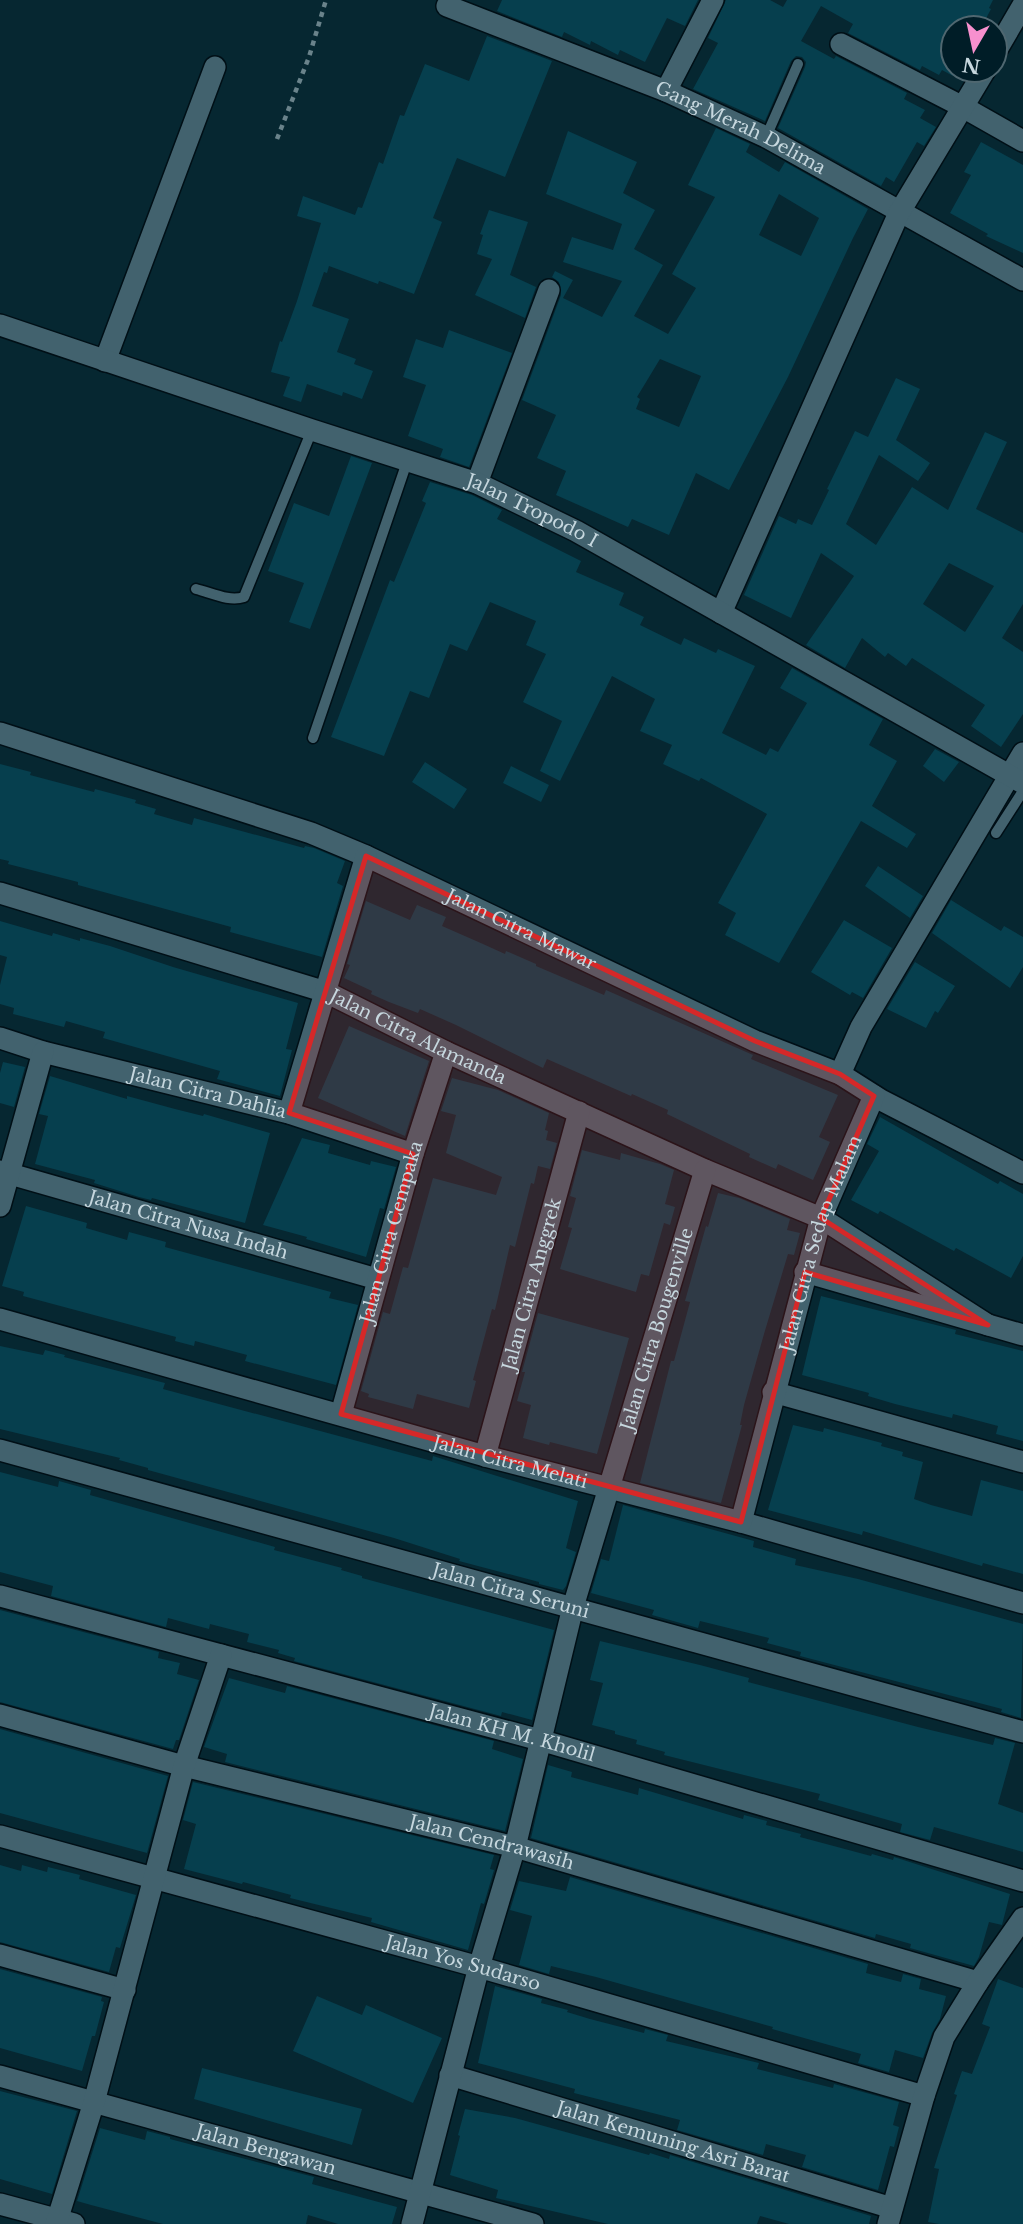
<svg xmlns="http://www.w3.org/2000/svg" width="1023" height="2224" viewBox="0 0 1023 2224" font-family="'Libre Baskerville',serif">
<style>
.building{fill:#063f4e;fill-rule:evenodd}
.lines{fill:none;stroke-linecap:round;stroke-linejoin:round}
.lane-casing{stroke:#000f16;stroke-width:13}
.street-casing{stroke:#000f16;stroke-width:24}
.secondary-casing{stroke:#000f16;stroke-width:24}
.path{stroke:#6a838b;stroke-width:4.5;stroke-dasharray:5 5;stroke-linecap:butt}
.lane{stroke:#42626e;stroke-width:10}
.street{stroke:#42626e;stroke-width:21}
.secondary{stroke:#42626e;stroke-width:21}
.marked{fill:#d62828;fill-opacity:0.2;stroke:#d62828;stroke-width:5;stroke-linejoin:round}
.labels{text-anchor:middle;stroke-width:5;stroke-linejoin:round;paint-order:stroke}
.street-label{font-size:18px;fill:#c6d7de;stroke:#001d27}
</style>
<rect width="100%" height="100%" fill="#062731"/>
<path class="building" d="M502,0H698L685,26L667,18L645,62L620,50L618,55L591,41L590,45L564,32L562,37L497,11Z
M726,0H770L783,7L787,0H993L989,8L991,9L981,28H953V76L942,70L939,75L922,66L920,70L848,33L853,24L821,6L801,41L834,59L836,56L907,93L904,99L925,110L920,118L936,127L924,146L917,142L894,182L886,177L881,186L778,128L805,67L806,62L802,57L796,56L791,61L765,121L693,89L718,43L708,38Z
M487,36L552,61L505,177L457,158L433,218L442,222L414,294L379,281L378,284L329,266L327,273L324,272L312,306L349,319L337,352L356,359L354,364L373,371L362,399L343,392L342,396L307,384L301,402L283,396L290,377L271,372L280,341L282,342L297,301L321,223L297,216L303,196L355,215L358,207L362,208L379,162L383,164L400,115L404,116L425,64L469,81Z
M716,128L750,144L746,152L779,172L785,162L868,209L853,238L788,377L729,490L696,473L669,535L632,519L628,527L556,495L566,471L537,458L556,415L522,400L561,295L559,282L552,277L555,271L573,280L563,298L602,317L622,281L563,262L572,237L613,250L622,224L546,194L568,131L637,162L623,193L655,210L634,249L663,265L634,316L668,334L696,288L672,274L715,197L688,185ZM779,194L819,218L801,256L759,235ZM660,359L701,376L679,427L636,409L640,399L637,397Z
M981,142L1023,165V253L986,236L988,234L950,213L971,175L964,172Z
M489,210L528,222L510,275L536,287L525,318L475,295L492,259L477,254L483,235L480,234Z
M449,330L512,353L469,467L440,457L443,449L408,436L426,385L403,377L416,339L443,348Z
M896,378L920,389L896,440L930,463L918,481L879,455L846,524L876,545L912,487L948,510L985,432L1007,442L976,509L1023,533V604L1002,638L1023,652V714L1001,747L971,726L985,705L912,658L906,666L888,653L885,657L862,638L845,668L806,645L854,576L821,553L791,618L744,595L779,516L796,524L798,519L812,525L829,490L827,489L855,431L868,437ZM949,563L994,586L965,632L923,604Z
M351,456L372,463L310,629L289,622L304,583L268,571L294,503L329,516Z
M430,482L472,495L502,510L497,519L581,561L576,572L624,593L619,605L644,617L640,625L681,645L684,638L716,653L718,649L755,666L722,733L766,755L770,748L778,752L807,703L780,688L792,668L883,719L869,745L897,761L872,806L916,834L907,848L861,821L779,963L725,935L736,913L718,903L767,814L701,778L699,781L663,764L672,745L640,731L655,699L612,676L560,781L540,771L562,721L523,702L546,654L526,645L536,621L490,602L467,651L450,644L429,698L410,691L384,756L331,737L390,580L394,582L426,503L422,501Z
M935,749L959,762L944,782L923,766Z
M425,762L467,789L454,809L412,782Z
M0,764L31,772L30,775L94,792L95,789L136,800L135,803L156,809L154,814L192,825L194,818L304,848L305,846L314,848L345,861L337,883L343,886L322,957L230,932L231,927L78,885V882L8,864L9,861L0,859Z
M511,766L549,785L541,802L503,783Z
M878,866L923,896L910,918L865,886Z
M951,900L1001,931L1004,926L1023,937V967L1010,988L932,933Z
M366,901L410,920L417,905L446,917L442,926L483,944L505,954L506,951L536,964V966L604,995L606,990L753,1055L751,1059L838,1095L819,1137L830,1142L813,1180L778,1164L776,1169L749,1157L750,1154L667,1114L668,1110L632,1094L631,1096L547,1059L543,1068L456,1025L420,1009L418,1013L389,1002L371,994L372,991L344,978L350,965L347,964Z
M844,920L892,948L863,998L852,992L850,995L811,972Z
M0,921L52,936L53,933L80,941V938L110,946L173,967L298,1003L286,1049L292,1050L280,1096L217,1079L220,1071L103,1038L105,1032L66,1021L64,1027L13,1014L14,1008L0,1004V985L7,957L0,955Z
M915,962L955,986L938,1013L935,1011L926,1028L887,1009Z
M349,1026L429,1061L405,1136L318,1098Z
M3,1062L25,1067L14,1107L0,1103V1073Z
M50,1076L127,1099V1096L175,1109L203,1116L204,1114L270,1133L245,1223L152,1198L151,1200L139,1197L94,1183L95,1180L35,1164L48,1116L39,1114Z
M452,1078L498,1090L549,1113L545,1130L548,1131L546,1140L557,1143L550,1169L538,1166L534,1184L531,1183L515,1247L510,1245L495,1310L492,1309L473,1380L476,1381L469,1408L417,1394L413,1409L368,1397L369,1394L361,1391L383,1312L390,1314L403,1267L408,1268L433,1178L496,1195L502,1177L446,1153L456,1115L441,1111Z
M880,1117L998,1184L1000,1181L1023,1194V1256L1011,1278L956,1248L954,1251L880,1211L878,1214L851,1200L879,1151L867,1144Z
M302,1138L330,1145L328,1153L370,1165L371,1161L396,1167L384,1209L380,1208L366,1257L306,1239L307,1237L263,1225Z
M582,1150L620,1160L621,1153L660,1164L674,1170L665,1204L675,1207L670,1225L664,1223L649,1276L641,1274L636,1292L560,1269L572,1228L568,1227L576,1198L570,1196Z
M718,1193L739,1198L790,1219L787,1230L800,1233L794,1255L788,1254L764,1334L744,1405L740,1425H742L721,1503L640,1483L671,1361H674L690,1302L685,1301L706,1226L708,1227Z
M26,1206L87,1223L86,1228L127,1240L129,1232L166,1242L165,1247L331,1292L329,1298L358,1305L336,1385L245,1361L247,1355L195,1341L194,1346L175,1341L176,1337L23,1296L24,1292L2,1286Z
M821,1296L956,1330L955,1334L1023,1351V1441L996,1434L998,1426L953,1414L952,1418L895,1404L868,1396L869,1393L802,1375Z
M538,1313L629,1338L597,1454L550,1442L549,1445L523,1438L531,1405L517,1401L525,1372H522Z
M0,1346L43,1355L45,1350L65,1355L64,1357L165,1383L163,1389L432,1461L433,1456L578,1501L566,1548L576,1552L566,1586L563,1590L539,1584V1582L459,1561L460,1559L394,1538L148,1470V1468L119,1460L120,1458L0,1429Z
M793,1425L823,1432L824,1428L882,1443L881,1446L903,1452L902,1456L923,1462L914,1499L931,1505L972,1516L981,1480L1023,1491V1574L983,1563L982,1566L863,1531L862,1535L768,1510Z
M0,1472L58,1487L59,1481L91,1490L90,1495L275,1547L274,1550L342,1568L341,1570L362,1576V1578L554,1630L532,1720L502,1712L501,1716L294,1661L295,1658L278,1653L279,1650L247,1642L249,1634L210,1624L209,1629L168,1618L166,1627L51,1596L53,1586L0,1572Z
M623,1505L754,1541L753,1547L796,1559L795,1565L858,1579L1023,1624L1021,1718L1001,1712L1002,1709L800,1656L801,1652L767,1643L769,1638L700,1621L698,1628L652,1615L654,1610L591,1593L601,1559L609,1561Z
M0,1610L159,1652L158,1658L180,1663L177,1674L199,1680L179,1740H176L173,1749L0,1702Z
M600,1641L700,1665L749,1678L748,1682L918,1727L993,1745L995,1738L1015,1743L998,1804L1023,1813V1852L934,1827L930,1840L900,1832L902,1824L818,1800L820,1794L664,1755L665,1752L636,1744L637,1740L615,1734V1731L592,1725L603,1683L590,1680Z
M229,1678L285,1693L287,1686L494,1741L492,1749L523,1759L505,1831L225,1762L227,1754L204,1747Z
M0,1729L168,1776L147,1853L0,1813Z
M548,1765L572,1772L571,1777L638,1795L639,1788L743,1819L744,1815L767,1821L766,1825L801,1834L800,1837L871,1856L872,1854L893,1860L894,1857L1010,1894L1002,1925L989,1922L979,1957L974,1966L910,1948L911,1944L876,1934L875,1938L531,1838Z
M193,1782L494,1855L490,1869L494,1870L484,1904L481,1903L468,1950L371,1922L372,1918L290,1898L291,1895L243,1882L242,1884L184,1869L196,1824L183,1820Z
M0,1865L21,1871L22,1865L47,1872L48,1867L80,1875L79,1879L136,1895L120,1948L116,1947L109,1972L0,1942Z
M570,1877L868,1964L866,1973L901,1982L903,1974L921,1979L919,1989L946,1996L940,2019L932,2033L923,2058L895,2050L889,2072L858,2063L861,2054L772,2029L773,2027L596,1977L551,1966L549,1974L519,1965L532,1916L510,1910L519,1881L566,1891Z
M0,1969L102,1997L101,2001L104,2002L95,2036H92L82,2071L0,2048Z
M998,1979L1023,1988V2224H939L928,2222L939,2169L934,2168L957,2095L954,2094L962,2071L972,2074L990,2027L982,2024Z
M495,1986L542,1999L541,2003L568,2010L567,2012L590,2019L644,2033L645,2029L668,2035L666,2041L759,2063L757,2069L833,2088L834,2084L899,2102L893,2125L899,2127L894,2147L890,2146L878,2190L802,2167L806,2155L766,2144L763,2155L677,2130L680,2120L574,2093L575,2089L478,2063Z
M317,1996L362,2015L366,2005L442,2038L413,2103L293,2051Z
M202,2068L362,2109L352,2145L194,2099Z
M0,2091L77,2111L52,2194L0,2179Z
M465,2109L515,2118L649,2155L650,2153L669,2159L670,2155L871,2216L869,2224H789L760,2216L757,2224H608L496,2198L498,2190L450,2175L460,2136L458,2135Z
M100,2128L145,2140L147,2131L170,2137V2139L314,2177L312,2184L397,2207L392,2224H338L308,2215L306,2224H163L91,2205L77,2201Z"/>
<g class="lines">
<g class="lane-casing">
<path id="lane" d="M766,137L798,64
M196,589C212,593 229,602 244,597L312,430
M313,738L408,459
M996,833L1023,791"/>
</g>
<g class="street-casing">
<g id="street">
<path id="s1" d="M447,6L666,91L766,137L1023,280"/>
<path d="M841,44L963,107L1023,141"/>
<path d="M995,53L1023,5"/>
<path d="M666,91L713,0"/>
<path d="M105,361L215,67"/>
<path d="M477,483L549,290"/>
<path d="M721,613L899,213L985,70"/>
<path id="s2" d="M0,733L311,833L366,856L755,1041L840,1074L881,1100L1023,1173"/>
<path id="s3" d="M0,893L326,992L446,1052L705,1170L821,1218L988,1325"/>
<path id="s4" d="M0,1038L43,1052L289,1113L413,1154"/>
<path d="M840,1074L861,1027L1023,753"/>
<path d="M289,1113L366,856"/>
<path id="s5" d="M0,1171L377,1279"/>
<path d="M0,1206L43,1052"/>
<path d="M805,1272L1023,1335"/>
<path id="s6" d="M0,1319L485,1456L741,1522L1023,1603"/>
<path d="M773,1392L1023,1462"/>
<path id="s7" d="M341,1414L413,1154L446,1052"/>
<path id="s8" d="M0,1450L1023,1732"/>
<path id="s9" d="M485,1456L579,1112"/>
<path id="s10" d="M741,1522L821,1218L874,1096"/>
<path id="s11" d="M0,1596L540,1740L1023,1881"/>
<path id="s12" d="M0,1715L184,1766L515,1847L978,1982"/>
<path id="s13" d="M0,1836L479,1967L924,2096"/>
<path d="M0,1955L125,1990"/>
<path id="s14" d="M450,2075L892,2208"/>
<path id="s15" d="M0,2076L533,2224"/>
<path d="M0,2204L74,2224"/>
<path d="M56,2224L94,2102L184,1766L221,1655"/>
<path id="s16" d="M412,2224L479,1967L515,1847L573,1607L705,1170"/>
<path d="M888,2224L924,2096L944,2037L978,1982L1023,1918"/>
</g>
</g>
<g class="secondary-casing">
<g id="secondary">
<path id="s17" d="M0,325L312,430L477,483L576,531L1023,783"/>
</g>
</g>
<path class="path" d="M277,139L309,57L326,0"/>
<use href="#lane" class="lane"/>
<use href="#street" class="street"/>
<use href="#secondary" class="secondary"/>
</g>
<path class="marked" d="M366,856L755,1041L840,1074L874,1096L821,1218L988,1325L805,1272L741,1522L341,1414L413,1154L289,1113Z"/>
<g class="labels">
<g class="street-label">
<text dy="6" stroke="none"><textPath href="#s1" startOffset="318">Gang Merah Delima</textPath></text>
<text dy="6" stroke="none"><textPath href="#s17" startOffset="564">Jalan Tropodo I</textPath></text>
<text dy="6" stroke="none"><textPath href="#s2" startOffset="558">Jalan Citra Mawar</textPath></text>
<text dy="6" stroke="none"><textPath href="#s3" startOffset="443">Jalan Citra Alamanda</textPath></text>
<text dy="6" stroke="none"><textPath href="#s4" startOffset="215">Jalan Citra Dahlia</textPath></text>
<text dy="6" stroke="none"><textPath href="#s5" startOffset="196">Jalan Citra Nusa Indah</textPath></text>
<text dy="6" stroke="none"><textPath href="#s7" startOffset="189">Jalan Citra Cempaka</textPath></text>
<text dy="6" stroke="none"><textPath href="#s10" startOffset="290">Jalan Citra Sedap Malam</textPath></text>
<text dy="6" stroke="none"><textPath href="#s9" startOffset="178">Jalan Citra Anggrek</textPath></text>
<text dy="6" stroke="none"><textPath href="#s16" startOffset="928">Jalan Citra Bougenville</textPath></text>
<text dy="6" stroke="none"><textPath href="#s6" startOffset="530">Jalan Citra Melati</textPath></text>
<text dy="6" stroke="none"><textPath href="#s8" startOffset="530">Jalan Citra Seruni</textPath></text>
<text dy="6" stroke="none"><textPath href="#s11" startOffset="530">Jalan KH M. Kholil</textPath></text>
<text dy="6" stroke="none"><textPath href="#s12" startOffset="508">Jalan Cendrawasih</textPath></text>
<text dy="6" stroke="none"><textPath href="#s13" startOffset="480">Jalan Yos Sudarso</textPath></text>
<text dy="6" stroke="none"><textPath href="#s14" startOffset="233">Jalan Kemuning Asri Barat</textPath></text>
<text dy="6" stroke="none"><textPath href="#s15" startOffset="276">Jalan Bengawan</textPath></text>
</g>
</g>
<g transform="translate(974 49) rotate(189)"><circle r="33" fill="#001d27" stroke="#4f6770" stroke-width="2"/>
<path d="M0-5L12 26L0 18L-12 26Z" fill="#f790ce"/>
<text y="-10" font-size="19" font-weight="bold" text-anchor="middle" fill="#c6d7de">N</text>
</g>
</svg>
